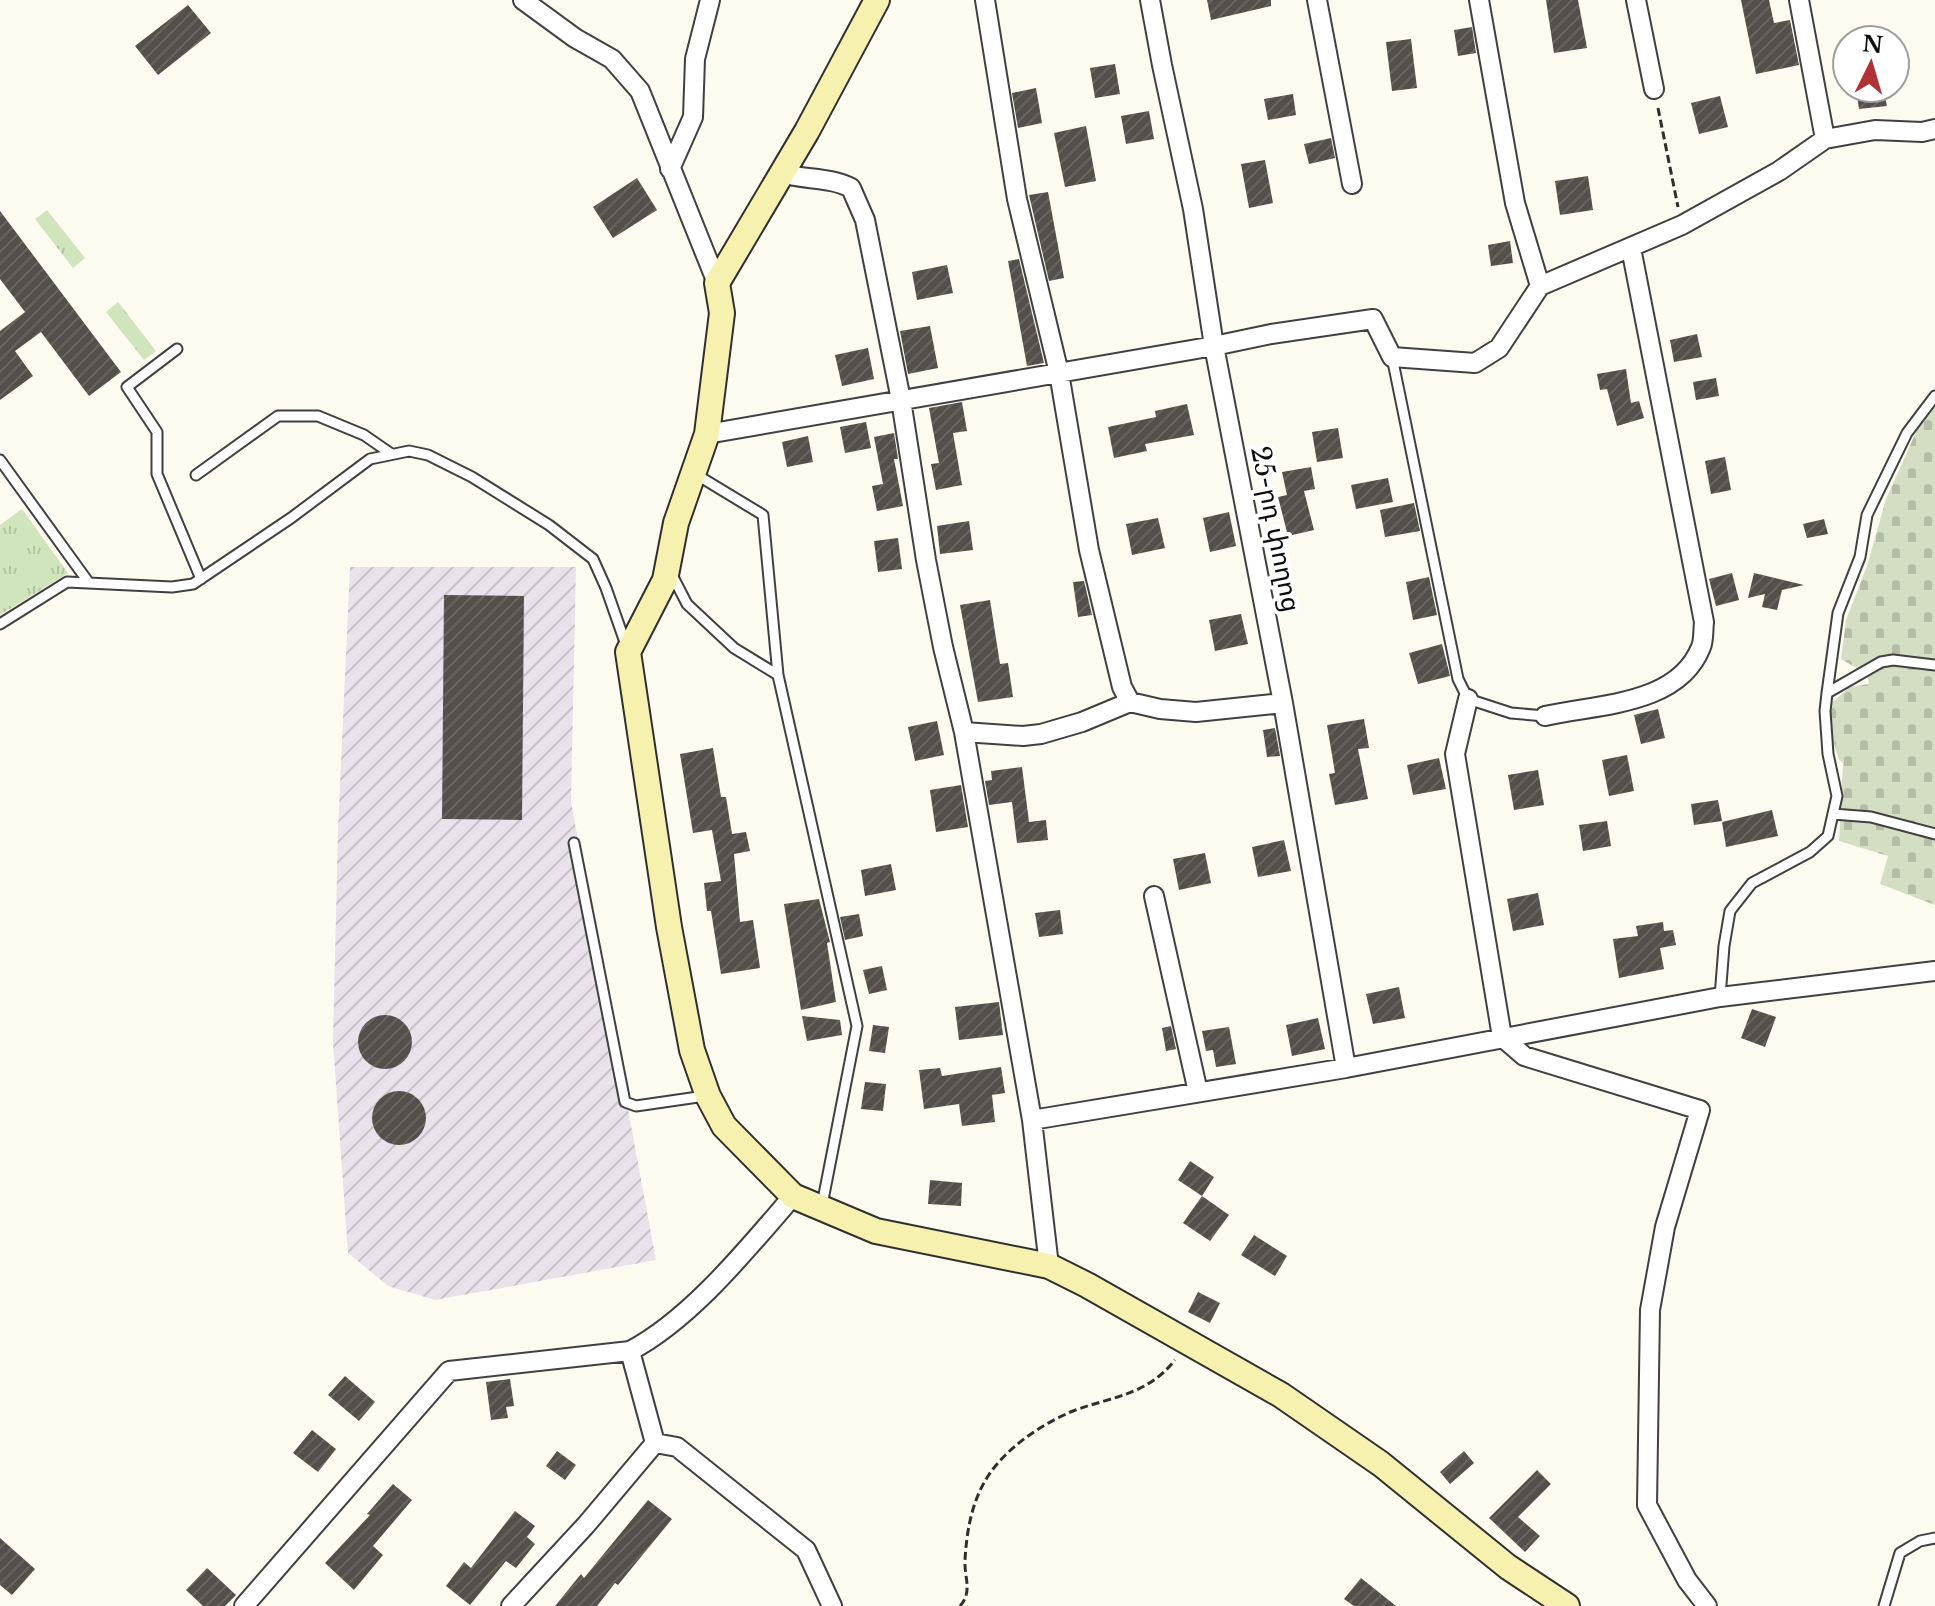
<svg xmlns="http://www.w3.org/2000/svg" width="1935" height="1606" viewBox="0 0 1935 1606" font-family="'Libre Baskerville','Noto Sans Armenian',serif">
<style>
.industrial{fill:url(#industrial-furrows)}
.grass{fill:url(#grass-tufts)}
.cemetery{fill:url(#cemetery-stones)}
.building{fill:url(#building-hatch)}
.lines{fill:none;stroke-linecap:round;stroke-linejoin:round}
.lane-casing{stroke:#404040;stroke-width:13}
.street-casing{stroke:#404040;stroke-width:22}
.secondary-casing{stroke:#2f2f2f;stroke-width:28}
.path{stroke:#2f2f2f;stroke-width:3;stroke-dasharray:8 4;stroke-linecap:butt}
.lane{stroke:#fff;stroke-width:9}
.street{stroke:#fff;stroke-width:18}
.secondary{stroke:#f7f1b0;stroke-width:24}
.labels{text-anchor:middle;stroke-width:8;stroke-linejoin:round;paint-order:stroke}
.street-label{font-size:26px;fill:#0d0d0d;stroke:#fff}
</style>
<defs>
<pattern id="industrial-furrows" width="10" height="10" patternUnits="userSpaceOnUse" patternTransform="scale(2)"><rect width="10" height="10" fill="#eae2eb"/><path d="M-1 1l2-2M0 10L10 0M9 11l2-2" fill="none" stroke="#c8c1c8"/></pattern>
<pattern id="grass-tufts" width="24" height="20" patternUnits="userSpaceOnUse" patternTransform="scale(2)"><rect width="24" height="20" fill="#d0e5bc"/><path d="M3 7l-1-3M5 7V3M7 7l1-3M15 17l-1-3M17 17v-4M19 17l1-3" fill="none" stroke="#b1c3a0"/></pattern>
<pattern id="cemetery-stones" width="16" height="16" patternUnits="userSpaceOnUse" patternTransform="scale(2)"><rect width="16" height="16" fill="#d4dec2"/><path d="M2 7V4a2 2 0 0 1 4 0v3zM10 15v-3a2 2 0 0 1 4 0v3z" fill="#b5bda6"/></pattern>
<pattern id="building-hatch" width="6" height="6" patternUnits="userSpaceOnUse" patternTransform="scale(2)"><rect width="6" height="6" fill="#554f4b"/><path d="M-1 1l2-2M0 6l6-6M5 7l2-2" fill="none" stroke="#686460"/></pattern>
</defs>
<rect width="100%" height="100%" fill="#fdfbef"/>
<path class="industrial" d="M350,567H576L571,802L656,1260L435,1300L388,1286L348,1253L333,1042L338,829Z"/>
<path class="grass" d="M47,210L85,258L73,268L35,219Z
M118,302L156,351L144,360L106,312Z
M22,509L68,573L0,615V525Z"/>
<path class="cemetery" d="M1935,390V905L1880,884L1888,856L1839,841L1843,763L1839,760L1830,730L1828,706L1850,687L1869,684L1867,674L1841,659L1846,620L1867,566L1886,499Z"/>
<path class="building" d="M1207,0H1271V6L1211,20Z
M1546,0H1578L1587,48L1554,53Z
M1741,0H1769L1774,23L1790,20L1799,65L1756,74Z
M188,5L211,33L158,75L135,46Z
M1472,27L1476,53L1458,56L1454,30Z
M1411,39L1417,88L1392,91L1386,42Z
M1115,64L1120,94L1095,98L1090,68Z
M1036,88L1042,123L1018,128L1012,93Z
M1856,88H1883L1887,106L1859,109Z
M1293,94L1296,115L1268,120L1264,99Z
M1720,96L1728,127L1699,134L1691,103Z
M1149,111L1154,139L1126,144L1121,116Z
M1086,126L1096,181L1065,187L1054,133Z
M1331,138L1335,158L1309,164L1304,144Z
M1265,160L1273,203L1249,208L1241,164Z
M1588,176L1593,210L1560,215L1555,181Z
M637,178L657,210L613,238L593,207Z
M1048,192L1064,278L1049,281L1029,195Z
M0,211L121,372L89,396L41,332L15,351L33,376L0,400V331L25,312L0,279Z
M1510,241L1513,263L1491,266L1488,245Z
M1019,259L1044,363L1027,366L1008,261Z
M947,265L953,293L917,300L912,272Z
M930,326L938,368L908,374L900,331Z
M1697,334L1702,357L1674,362L1670,340Z
M868,348L874,379L842,386L835,355Z
M1626,369L1631,403L1639,401L1644,418L1617,426L1607,389L1600,390L1597,374Z
M1716,378L1719,396L1696,400L1693,382Z
M962,402L967,431L953,433L962,485L936,490L931,464L939,463L929,408Z
M1187,404L1194,435L1145,444L1147,451L1114,458L1108,427L1156,417L1155,411Z
M866,422L871,448L845,453L840,427Z
M1338,428L1343,458L1317,462L1312,432Z
M894,433L898,459H894L903,506L877,511L872,486L883,484L874,437Z
M808,436L813,462L787,467L782,442Z
M1725,457L1731,490L1711,494L1705,461Z
M1311,467L1315,489L1304,491L1314,530L1288,536L1278,497L1287,495L1282,472Z
M1388,478L1393,502L1356,509L1351,485Z
M1414,503L1420,531L1385,537L1380,510Z
M1229,512L1236,546L1210,552L1203,518Z
M1158,518L1165,548L1132,555L1126,524Z
M1824,519L1828,534L1807,538L1803,524Z
M969,521L973,550L940,554L937,526Z
M898,538L902,569L878,572L874,541Z
M1732,573L1739,600L1716,606L1709,579Z
M1754,573L1775,578L1804,585L1782,590L1777,610L1762,607L1765,594L1748,598Z
M1429,577L1437,615L1413,620L1406,582Z
M1084,581L1092,615L1078,617L1073,582Z
M444,595L524,596L522,820L442,819Z
M990,600L1000,664L1008,663L1013,697L978,702L960,605Z
M1241,614L1248,644L1215,651L1209,620Z
M1442,644L1450,676L1418,684L1409,653Z
M1658,709L1665,738L1641,744L1634,715Z
M1364,719L1369,748L1358,749L1368,799L1335,805L1329,774L1335,773L1327,725Z
M937,721L944,755L915,761L908,727Z
M1275,728L1280,756L1267,757L1263,730Z
M713,748L721,797H726L732,834L746,832L750,851L734,854L740,922L753,920L760,968L721,974L711,911H707L704,883L721,881L712,830L693,833L680,754Z
M1627,755L1634,791L1609,796L1602,760Z
M1439,758L1446,789L1413,795L1407,765Z
M1022,767L1029,822L1046,820L1048,840L1017,843L1012,802L989,805L985,781L992,780L991,771Z
M1538,770L1544,805L1514,810L1508,775Z
M961,785L968,827L936,832L930,790Z
M1718,800L1722,821L1694,825L1691,804Z
M1772,810L1778,836L1726,847L1722,822Z
M1607,821L1611,846L1583,851L1579,825Z
M1284,840L1291,871L1258,877L1252,847Z
M1205,853L1211,883L1179,890L1173,859Z
M891,864L896,890L865,896L861,870Z
M1538,893L1544,925L1513,931L1507,899Z
M819,899L830,942L827,943L836,1002L801,1010L784,904Z
M1060,910L1063,934L1039,937L1035,913Z
M859,914L863,936L845,940L840,917Z
M1663,922L1664,931L1673,930L1676,945L1660,948L1664,969L1619,978L1613,939L1638,936L1636,926Z
M882,966L887,990L869,994L863,970Z
M1399,987L1405,1018L1373,1024L1366,994Z
M999,1002L1003,1035L959,1040L955,1007Z
M1752,1009L1776,1017L1765,1047L1741,1038Z
M358 1042a27 27 0 1 1 54 0a27 27 0 1 1-54 0Z
M802,1016L840,1020L842,1035L807,1041Z
M1318,1018L1325,1049L1292,1056L1286,1025Z
M873,1025L889,1027L885,1053L869,1051Z
M1171,1026L1176,1049L1166,1051L1162,1028Z
M1229,1027L1236,1064L1216,1067L1213,1050L1206,1051L1202,1031Z
M1001,1067L1005,1093L992,1095L995,1122L962,1126L959,1104L924,1109L919,1070L940,1068L942,1076Z
M865,1082L886,1084L883,1111L861,1109Z
M372 1118a27 27 0 1 1 54 0a27 27 0 1 1-54 0Z
M1190,1161L1214,1177L1202,1196L1178,1180Z
M930,1180L962,1183L961,1206L928,1204Z
M1202,1196L1229,1215L1210,1241L1183,1223Z
M1254,1235L1287,1256L1275,1276L1241,1255Z
M1198,1292L1220,1303L1210,1323L1188,1312Z
M345,1376L375,1402L359,1421L328,1395Z
M510,1379L514,1406L506,1407L508,1418L491,1420L486,1382Z
M312,1430L336,1449L318,1472L293,1453Z
M557,1451L576,1465L565,1480L546,1466Z
M1464,1451L1474,1463L1450,1484L1440,1472Z
M1537,1470L1551,1484L1518,1517L1540,1536L1525,1552L1489,1518Z
M393,1484L412,1500L373,1546L383,1555L354,1590L325,1563L370,1515L367,1514Z
M648,1500L672,1519L618,1585L615,1583L597,1606H555L581,1574L584,1578Z
M515,1511L535,1526L527,1537L535,1544L516,1568L506,1561L470,1605L446,1586L464,1562L471,1568Z
M0,1538L35,1569L12,1595L0,1585Z
M207,1568L236,1595L225,1606H203L186,1590Z
M1361,1578L1396,1606H1354L1344,1599Z"/>
<g class="lines">
<g class="lane-casing">
<path id="lane" d="M177,349L127,387L157,432V474L201,579
M1392,357L1458,679L1468,699L1511,713L1545,716
M1935,396L1907,433L1867,515L1860,557L1838,613L1827,693L1881,662L1893,660L1935,665
M0,460L89,583
M196,475L278,416H318L364,435L390,453
M697,475L763,515L778,675
M671,573L687,604L734,648L778,675L857,1026L822,1205
M0,624L67,582L172,587L193,584L291,518L370,459L409,451L428,455L472,477L549,525L593,559L606,588L626,645
M1833,814L1871,817L1935,834
M574,843L625,1102L636,1106L705,1096
M1720,997L1724,946L1730,911L1752,883L1810,852L1828,836L1837,796L1828,754L1825,711L1827,693
M1884,1606L1900,1553L1920,1541L1935,1538"/>
</g>
<g class="street-casing">
<path id="street" d="M523,0L575,38L612,59L640,91L717,283
M985,0L1017,199L1059,373L1089,550L1122,687L1130,702
M1150,0L1162,65L1193,209L1214,346L1283,703L1346,1068
M1317,0L1352,184
M1636,0L1654,89
M1799,0L1825,139
M670,169L693,117L695,59L710,0
M781,173C804,180 831,177 851,188L865,220L901,400L926,560L943,647L964,732L1032,1120L1049,1266
M1540,286L1682,225L1779,171L1825,139L1875,130L1922,132L1935,129
M707,434L1214,346L1271,334L1373,319L1392,357L1475,363L1499,348L1540,286L1515,203L1479,0
M1468,699L1455,754L1502,1037L1524,1056L1700,1110L1665,1227L1650,1310L1647,1505L1687,1580L1707,1606
M1545,716C1596,704 1678,706 1701,647C1704,640 1703,630 1704,622L1631,248
M964,732L1023,736L1041,734L1082,722L1130,702L1160,709L1196,712L1283,703
M1154,896L1198,1092
M1032,1120L1346,1068L1720,997L1935,971
M655,1443L677,1447L806,1550L832,1606
M244,1606L449,1371L630,1351C691,1319 748,1248 793,1196
M511,1606L586,1525L655,1443L630,1351"/>
</g>
<g class="secondary-casing">
<path id="secondary" d="M877,0L807,131L717,283L722,313L707,434L676,523L665,580L628,652L669,927L692,1050L708,1096L724,1126L793,1196L876,1231L1049,1266L1087,1285L1281,1395L1381,1464L1508,1567L1567,1606"/>
</g>
<path class="path" d="M1658,108L1678,207
M960,1606C973,1592 964,1577 965,1560C967,1525 974,1490 998,1463C1017,1441 1046,1422 1073,1411C1113,1396 1146,1396 1175,1360"/>
<use href="#lane" class="lane"/>
<use href="#street" class="street"/>
<use href="#secondary" class="secondary"/>
</g>
<g class="labels">
<g class="street-label">
<text transform="translate(1276 529) rotate(79)" y="9">25-րդ փողոց</text>
</g>
</g>
<g transform="translate(1871 64) rotate(5)"><circle r="38" fill="#ffffff" stroke="#9e9e9e" stroke-width="2"/>
<path d="M0-6L14 30L0 20L-14 30Z" fill="#b03236"/>
<text y="-12" font-size="22" font-weight="bold" text-anchor="middle" fill="#0d0d0d">N</text>
</g>
</svg>
